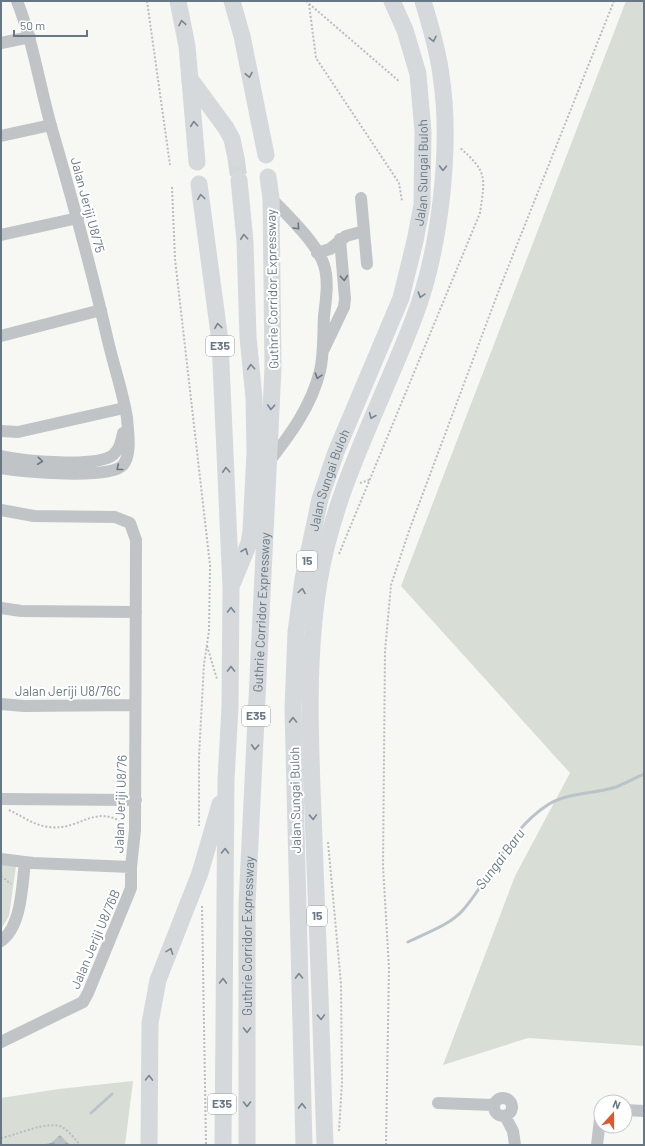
<svg xmlns="http://www.w3.org/2000/svg" width="645" height="1146" viewBox="0 0 645 1146" font-family="Barlow,sans-serif">
<style>
.green{fill:#d8ddd5}
.water{fill:url(#water-waves)}
.lines{fill:none;stroke-linecap:round;stroke-linejoin:round}
.stream{stroke:#b9c3c8;stroke-width:3}
.highway-tunnel{stroke:#d3d7d8;stroke-width:17;stroke-dasharray:17 8;stroke-linecap:butt}
.path{stroke:#babdbf;stroke-width:2;stroke-dasharray:2 2;stroke-linecap:butt}
.minor{stroke:#c0c4c7;stroke-width:12}
.highway{stroke:#d5d9dc;stroke-width:17}
.oneway{stroke:#788691}
.oneway2{stroke:#677784}
.labels{text-anchor:middle;stroke-width:4;stroke-linejoin:round;paint-order:stroke}
.shield{fill:#fff;stroke:#95a0a9;stroke-width:1}
.shield-label{font-size:12px;font-weight:bold;fill:#677784}
.street-label{font-size:13px;fill:#677784;stroke:#fff}
.water-label{font-size:14px;font-style:italic;fill:#63777f;stroke:#fff}
</style>
<defs>
<pattern id="water-waves" width="16" height="10" patternUnits="userSpaceOnUse"><rect width="16" height="10" fill="#b9c3c8"/><path d="M0 5q4-4 8 0t8 0" fill="none" stroke="#9aa3a8"/></pattern>
</defs>
<rect width="100%" height="100%" fill="#f7f7f4"/>
<path class="green" d="M626,1H644V1046L528,1038L443,1065L515,876L570,773L401,586Z
M1,862L16,866L9,916L1,929Z
M133,1081L125,1145H1V1098L59,1089Z"/>
<path class="water" d="M60,1135L70,1145H39L51,1143Z"/>
<g class="lines">
<path class="stream" d="M408,942C426,933 450,925 463,910C493,875 509,829 549,804C570,792 594,794 616,787C626,783 635,778 644,774
M91,1113L112,1094"/>
<path class="highway-tunnel" d="M236,158L239,180"/>
<path class="path" d="M147,1L170,165
M306,1L400,82
M309,4L316,58L399,183L402,201
M172,187L175,259L210,565L209,631L204,664L199,756V826
M360,483L369,480
M339,554L480,213C485,177 488,172 459,147
M207,646L217,679
M9,810C22,816 35,826 49,827C81,831 93,803 125,824
M328,842L341,984L342,1082L339,1131
M1,876L11,884
M202,906L206,1145
M1,1138C17,1135 48,1120 62,1127C69,1131 75,1139 80,1145
M386,1145L389,968L383,866L385,651L391,585L410,528L499,290L614,1"/>
<path class="minor" d="M1,43L30,37
M1,136L51,125
M361,198L367,264
M1,235L78,218
M317,253L330,249L346,236L364,231
M1,336L101,310
M324,349L344,307L345,299L340,239
M1,431L18,432L124,408
M1,456C23,461 96,468 113,455C120,449 121,442 123,433
M268,463C290,435 311,407 320,371C324,354 323,334 324,316C326,299 329,281 324,265C317,243 287,215 271,198
M1,468C21,472 111,480 123,465C132,454 128,432 127,418C123,392 114,367 108,341C92,271 73,202 53,133C40,89 34,44 17,1
M1,510L34,516L115,517L130,523L136,540L135,830L131,867V888L88,993L83,1002L1,1042
M1,608L21,611L136,612
M1,704L24,706L135,705
M1,799L136,800
M1,859L33,863L131,867
M1,941C22,926 22,885 25,862
M494 1107a9 9 0 1 1 18 0a9 9 0 1 1-18 0Z
M438,1103L494,1105
M625,1110L644,1111
M505,1116L513,1131L515,1145
M597,1145L601,1111"/>
<g class="highway">
<path d="M178,1L187,46L197,162"/>
<path d="M232,1L242,36L266,155"/>
<path d="M190,79L226,128L232,139L236,158"/>
<path d="M199,184L220,341L231,588L230,707L226,780L223,1145"/>
<path d="M233,582L249,543L251,531L255,452L254,398L248,337L245,241L239,180"/>
<path d="M149,1145L150,1023L158,980L200,873L220,804"/>
<path id="s1" d="M247,1145V905L273,368L271,198L268,177"/>
<path id="s2" d="M304,1145L293,709L296,632L303,579L320,499L336,452L401,298L415,241L422,205L423,132L418,74L405,30L392,1"/>
<path d="M325,1145C322,1043 318,942 314,840C311,754 305,668 319,582C334,489 381,405 414,318C440,250 452,147 441,75C438,50 430,25 423,1"/>
</g>
</g>
<defs><path id="oneway-chevron" d="M-2-3.5L2.5 0L-2 3.5" fill="none" stroke-width="1.6" stroke-linecap="round" stroke-linejoin="round"/></defs>
<g class="oneway">
<use href="#oneway-chevron" transform="translate(182 23) rotate(-101)"/>
<use href="#oneway-chevron" transform="translate(433 39) rotate(77)"/>
<use href="#oneway-chevron" transform="translate(249 75) rotate(79)"/>
<use href="#oneway-chevron" transform="translate(194 124) rotate(-95)"/>
<use href="#oneway-chevron" transform="translate(443 168) rotate(91)"/>
<use href="#oneway-chevron" transform="translate(201 197) rotate(-97)"/>
<use href="#oneway-chevron" transform="translate(244 237) rotate(-95)"/>
<use href="#oneway-chevron" transform="translate(421 295) rotate(108)"/>
<use href="#oneway-chevron" transform="translate(218 326) rotate(-97)"/>
<use href="#oneway-chevron" transform="translate(251 367) rotate(-95)"/>
<use href="#oneway-chevron" transform="translate(271 407) rotate(93)"/>
<use href="#oneway-chevron" transform="translate(372 416) rotate(113)"/>
<use href="#oneway-chevron" transform="translate(226 470) rotate(-93)"/>
<use href="#oneway-chevron" transform="translate(245 551) rotate(-68)"/>
<use href="#oneway-chevron" transform="translate(302 591) rotate(-81)"/>
<use href="#oneway-chevron" transform="translate(231 610) rotate(-90)"/>
<use href="#oneway-chevron" transform="translate(231 669) rotate(-90)"/>
<use href="#oneway-chevron" transform="translate(293 720) rotate(-91)"/>
<use href="#oneway-chevron" transform="translate(255 747) rotate(93)"/>
<use href="#oneway-chevron" transform="translate(313 817) rotate(88)"/>
<use href="#oneway-chevron" transform="translate(225 851) rotate(-89)"/>
<use href="#oneway-chevron" transform="translate(170 951) rotate(-69)"/>
<use href="#oneway-chevron" transform="translate(299 976) rotate(-91)"/>
<use href="#oneway-chevron" transform="translate(223 981) rotate(-89)"/>
<use href="#oneway-chevron" transform="translate(321 1017) rotate(88)"/>
<use href="#oneway-chevron" transform="translate(247 1030) rotate(90)"/>
<use href="#oneway-chevron" transform="translate(149 1078) rotate(-89)"/>
<use href="#oneway-chevron" transform="translate(247 1104) rotate(90)"/>
<use href="#oneway-chevron" transform="translate(302 1106) rotate(-91)"/>
</g>
<g class="oneway2">
<use href="#oneway-chevron" transform="translate(297 227) rotate(47)"/>
<use href="#oneway-chevron" transform="translate(344 278) rotate(85)"/>
<use href="#oneway-chevron" transform="translate(318 376) rotate(108)"/>
<use href="#oneway-chevron" transform="translate(40 461) rotate(6)"/>
<use href="#oneway-chevron" transform="translate(119 468) rotate(141)"/>
</g>
<g class="labels">
<g class="shield">
<rect x="206" y="336" width="28" height="20" rx="3"/>
<rect x="297" y="551" width="20" height="20" rx="3"/>
<rect x="242" y="706" width="28" height="20" rx="3"/>
<rect x="307" y="906" width="20" height="20" rx="3"/>
<rect x="208" y="1094" width="28" height="20" rx="3"/>
</g>
<g class="shield-label">
<text x="220" y="350">E35</text>
<text x="307" y="565">15</text>
<text x="256" y="720">E35</text>
<text x="317" y="920">15</text>
<text x="222" y="1108">E35</text>
</g>
<g class="street-label">
<text dy="5" stroke="none"><textPath href="#s2" startOffset="993">Jalan Sungai Buloh</textPath></text>
<text transform="translate(88 205) rotate(75)" y="5">Jalan Jeriji U8/75</text>
<text transform="translate(272 289) rotate(-91)" y="5">Guthrie Corridor Expressway</text>
<text dy="5" stroke="none"><textPath href="#s2" startOffset="669">Jalan Sungai Buloh</textPath></text>
<text dy="5" stroke="none"><textPath href="#s1" startOffset="533">Guthrie Corridor Expressway</textPath></text>
<text x="68" y="696">Jalan Jeriji U8/76C</text>
<text transform="translate(295 800) rotate(-91)" y="5">Jalan Sungai Buloh</text>
<text transform="translate(120 804) rotate(-88)" y="5">Jalan Jeriji U8/76</text>
<text dy="5" stroke="none"><textPath href="#s1" startOffset="209">Guthrie Corridor Expressway</textPath></text>
<text transform="translate(95 939) rotate(-67)" y="5">Jalan Jeriji U8/76B</text>
</g>
<g class="water-label">
<text transform="translate(500 859) rotate(-53)" y="5">Sungai Baru</text>
</g>
</g>
<rect width="645" height="1146" fill="none" stroke="#677784" stroke-width="4"/>
<g transform="translate(613 1114) rotate(21)"><circle r="19" fill="#ffffff" stroke="#c2c9ce"/>
<path d="M0-3L7 15L0 10L-7 15Z" fill="#dc582e"/>
<text y="-6" font-size="11" font-weight="bold" text-anchor="middle" fill="#677784">N</text>
</g>
<path d="M14 30v6h73v-6" fill="none" stroke="#677784" stroke-width="2"/>
<text x="20" y="30" font-size="12" fill="#677784" stroke="#ffffff" stroke-width="3" paint-order="stroke">50 m</text>
</svg>
